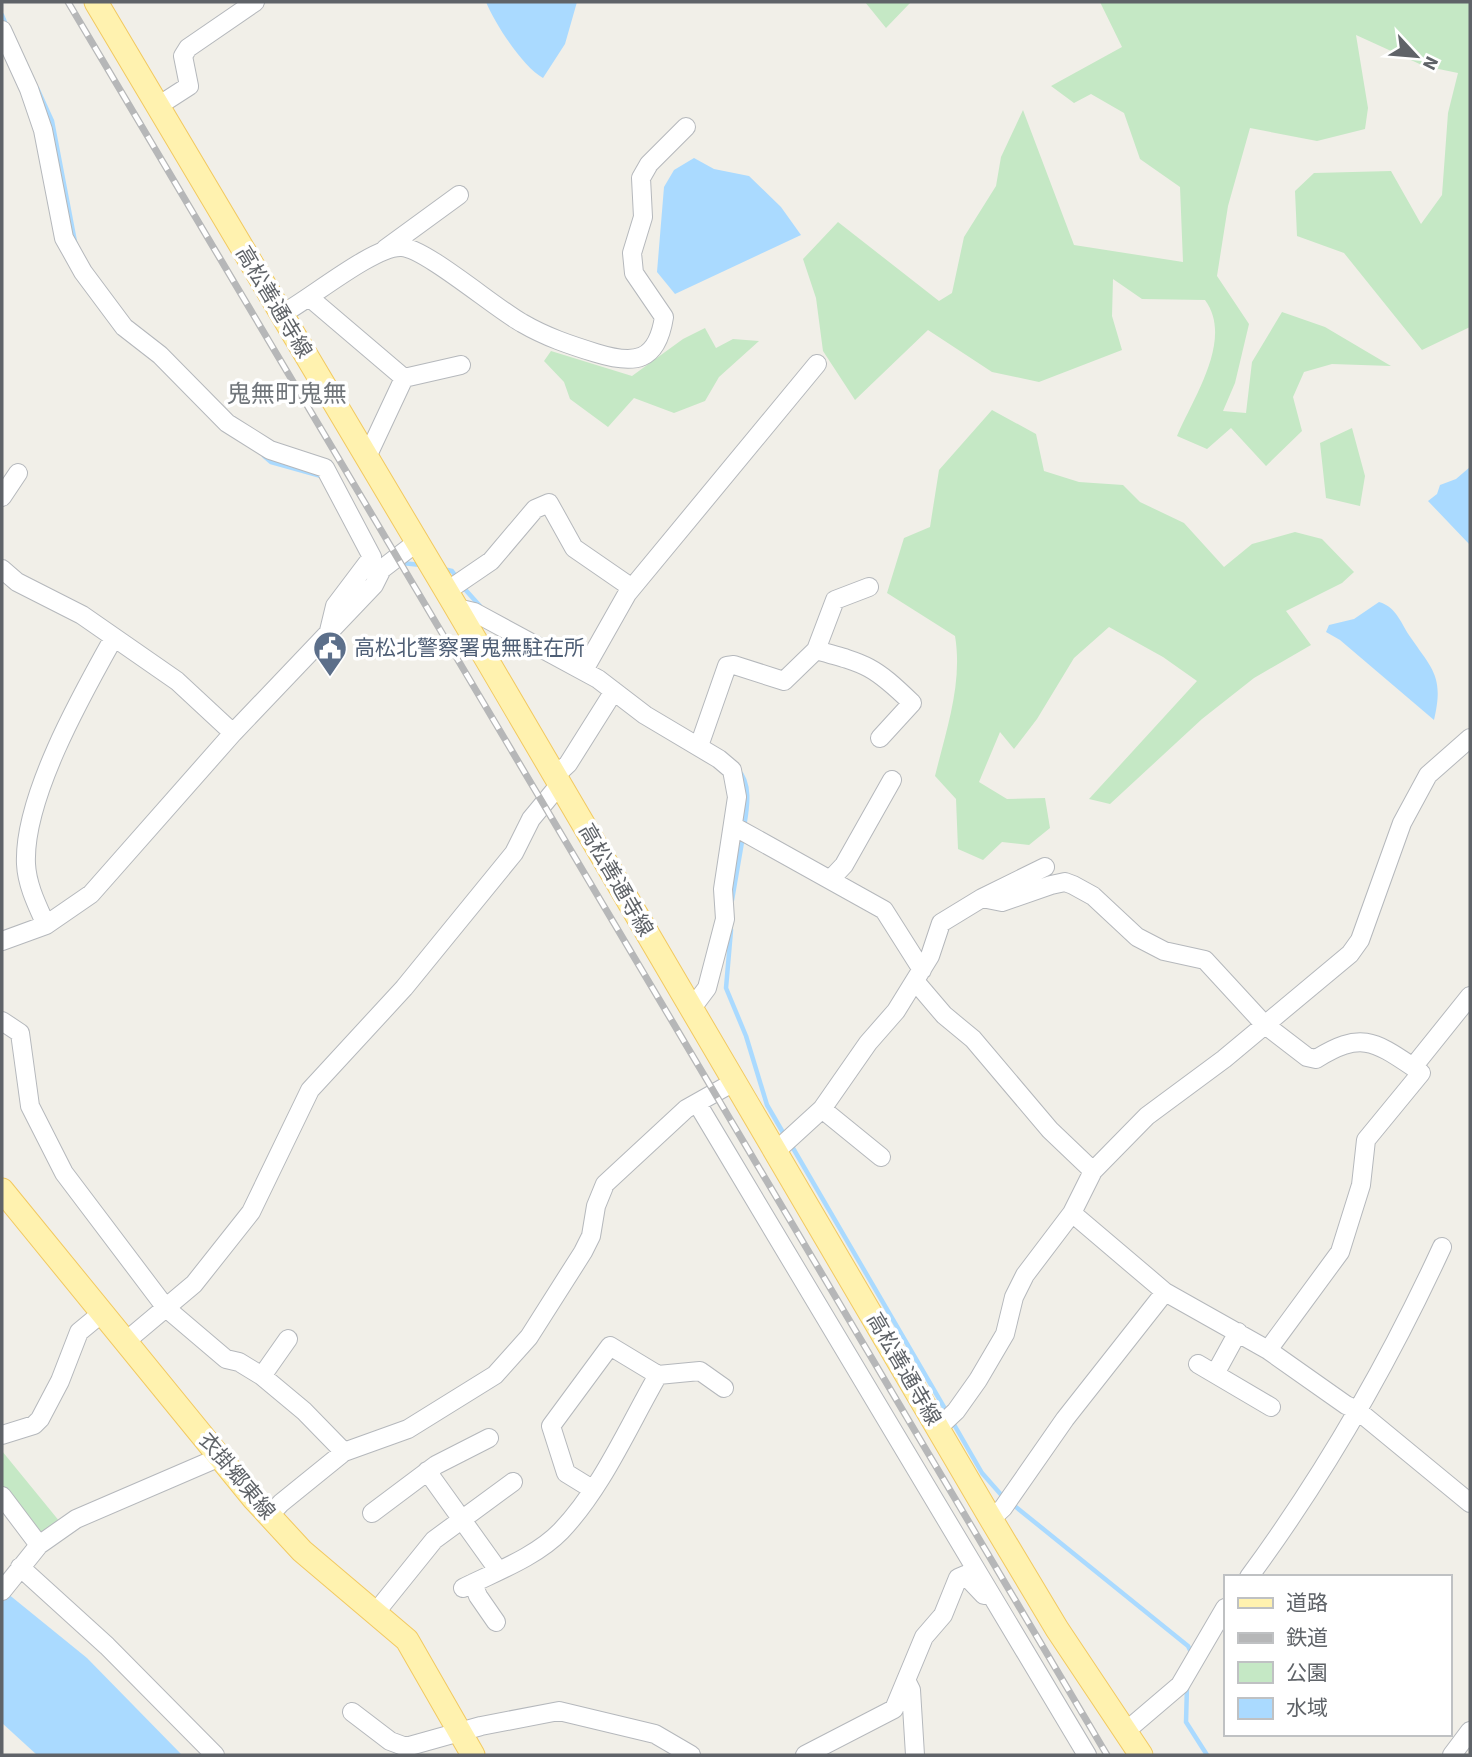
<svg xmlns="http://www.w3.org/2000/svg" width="1472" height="1757" viewBox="0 0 1472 1757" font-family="'Source Sans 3','Noto Sans JP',sans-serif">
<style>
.green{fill:#c5e8c5}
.water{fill:#aadaff}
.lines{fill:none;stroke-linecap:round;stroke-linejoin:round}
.stream{stroke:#aadaff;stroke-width:4.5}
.minor-casing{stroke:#b5b8bc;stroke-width:20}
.major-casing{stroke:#f2c960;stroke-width:25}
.minor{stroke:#fff;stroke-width:18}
.major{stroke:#fff2af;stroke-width:23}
.rail-casing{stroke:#b6b7b8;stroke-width:7}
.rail{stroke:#fff;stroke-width:4.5;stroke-dasharray:13;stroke-linecap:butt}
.labels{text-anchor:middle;stroke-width:7;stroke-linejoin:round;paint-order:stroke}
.street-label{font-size:21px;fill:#5f6368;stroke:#fff}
.service-label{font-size:21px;fill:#4e5e75;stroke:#fff;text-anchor:start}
.quarter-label{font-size:24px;fill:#70757a;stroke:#fff}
</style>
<rect width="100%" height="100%" fill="#f1efe8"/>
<path class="green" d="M865,2H911L886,28Z
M1100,2H1470V327L1422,350L1344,253L1297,236L1295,191L1314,173L1391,171L1421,224L1442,195L1448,113L1458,73L1424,66L1356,35L1368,108L1365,129L1317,141L1250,128L1228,206L1217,276L1249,324L1235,383L1223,411L1246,413L1252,362L1282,312L1325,327L1391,366L1332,364L1304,372L1293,397L1302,431L1266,466L1231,428L1207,449L1177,436C1193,398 1234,339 1205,300L1142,299L1113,279L1112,316L1122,350L1039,382L992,372L928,330L855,400L823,351L816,298L803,259L838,222L939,301L952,293L964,237L996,186L1001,157L1023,110L1074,245L1183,262L1180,187L1140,159L1124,113L1091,94L1074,103L1051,86L1122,47Z
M705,328L716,348L733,339L759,341L719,377L705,401L674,413L634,398L608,427L570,399L564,382L544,361L551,351L632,376L683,339Z
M992,410L1036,434L1044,471L1079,482L1123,485L1140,502L1184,523L1224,567L1252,544L1295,532L1322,539L1354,572L1342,583L1286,611L1311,645L1254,678L1202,719L1110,804L1089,799L1197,681L1163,657L1109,627L1074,658L1037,719L1014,749L1000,732L979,782L1007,799L1045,798L1050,828L1029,845L1002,842L983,860L958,849L956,799L935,776C946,731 963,683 955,636L887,593L904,538L930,527L939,470Z
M1352,428L1365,476L1360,506L1326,498L1320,443Z
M2,1451L60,1522L41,1538L2,1489Z"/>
<path class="water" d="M486,2H577L565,44L543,78C523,67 495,24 486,2Z
M694,158L714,169L749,176L781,207L801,235L675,294L657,272L664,187L674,170Z
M1470,467V545L1428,501L1437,494L1440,485L1456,479Z
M1379,602C1397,607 1401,624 1411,638C1433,670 1444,677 1434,720L1340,640L1326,632L1329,625L1354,619Z
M2,1589L87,1658L182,1755H37L2,1723Z"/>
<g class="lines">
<path class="stream" d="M2,15L7,27
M37,88L52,121L75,242
M264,456L271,462L321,476
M402,563L421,565
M443,569L452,571L458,579
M462,586L480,606
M737,769C752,783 747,809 744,827
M732,900L743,836
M731,930L726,988L746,1036L767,1105L785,1136
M790,1143L948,1414
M952,1421L982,1473L1004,1498
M1011,1503L1188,1646L1192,1654
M1187,1686L1186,1722L1207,1755"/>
<g class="minor-casing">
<path id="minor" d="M2,30L29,89L43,130L64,238L83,272L124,327L160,355L227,423L270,450L325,468L372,557L335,606L328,635
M158,106L189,86L183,56L188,48L255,2
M385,249L459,195
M310,298L404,378L367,457
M282,314C310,299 374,246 401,247C424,247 496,309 522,323C546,337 570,345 596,353C635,365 657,362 664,317L634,273L632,253L643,217L641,178L649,164L686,127
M404,378L461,365
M2,497L18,473
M2,569L17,582L82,615L177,681L233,733
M447,591L491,561L535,509L549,503L574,548L632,588
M457,608L474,612L598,679L645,715L719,759L732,770L737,797L723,889L725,919L707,988L692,1008
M816,650C867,664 874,666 912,703L880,738
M584,670L627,594L817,364
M699,746L727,666L734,665L784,681L816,650L835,600L869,587
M555,776L568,764L614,691
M735,827L884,910L922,970
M830,880L844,865L892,780
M982,898L1002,902L1051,885L1065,882L1073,885L1093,896L1137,937L1164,951L1205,960L1264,1024L1307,1057L1316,1059C1360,1032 1373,1040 1413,1067
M46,925C37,905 27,885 26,864C23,799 81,696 113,639
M2,941L46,925L91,894L233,733L374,585L382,569L417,542
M915,981L944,1015L973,1039L1050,1130L1093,1171
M2,1021L20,1033L30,1106L64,1173L166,1308L226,1359L239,1362L262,1376L304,1411L344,1452
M697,1103L1087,1755
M822,1109L881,1157
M776,1151L822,1109L868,1043L896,1011L930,956L941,923L982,898L1045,867
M1072,1213L1165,1292L1268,1350L1346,1405L1357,1410L1470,1503
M125,1342L194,1284L251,1212L310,1090L404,988L514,853L531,819L560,784
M1268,1350L1340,1252L1361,1185L1366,1140L1421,1073L1413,1067L1470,996
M1198,1364L1271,1407
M1215,1374L1238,1332
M262,1376L288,1339
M938,1428L956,1411L978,1380L1005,1334L1014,1297L1025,1275L1072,1213L1093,1171L1147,1116L1224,1059L1350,954L1360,940L1402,823L1428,775L1470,738
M2,1435L34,1425L40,1419L60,1381L79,1332L102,1313
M427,1471L498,1570
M592,1489L566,1473L551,1426L610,1346L658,1375
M2,1496L39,1545
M372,1513L436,1465L489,1438
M269,1516L281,1503L344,1452L408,1429L495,1375L529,1337L583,1252L591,1236L596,1206L605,1184L686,1109L734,1082
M991,1519L1003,1508L1065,1419L1165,1292
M20,1567L107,1646L215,1755
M1249,1577C1324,1475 1389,1362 1442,1247
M473,1583L478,1596L496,1622
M463,1588C495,1572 536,1557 561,1531C602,1488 628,1427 658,1375L700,1371L724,1388
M2,1591L39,1545L76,1519L220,1457
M376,1612L434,1540L513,1482
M907,1682L911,1690L915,1755
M352,1712L390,1741L406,1747L481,1726L559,1711L655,1734L691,1755
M1126,1731L1180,1685L1225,1608
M805,1755L894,1709L924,1637L943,1615L958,1578L965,1575L984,1595
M1452,1755L1470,1731"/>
</g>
<g class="major-casing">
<path id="major" d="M96,2L453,602L991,1519L1057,1629L1141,1755
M2,1190L254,1499L302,1551L407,1640L473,1755"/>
</g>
<use href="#minor" class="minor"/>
<use href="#major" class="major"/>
<g class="rail-casing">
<path id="rail" d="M68,2L1107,1755"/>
</g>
<use href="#rail" class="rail"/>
</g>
<defs>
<g id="civic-pin" transform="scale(1.75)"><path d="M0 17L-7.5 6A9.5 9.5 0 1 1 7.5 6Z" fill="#5c6f8a" stroke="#fff"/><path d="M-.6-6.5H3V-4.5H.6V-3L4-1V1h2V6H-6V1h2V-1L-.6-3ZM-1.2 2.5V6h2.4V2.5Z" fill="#fff"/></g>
</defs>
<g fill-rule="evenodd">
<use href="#civic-pin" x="330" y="648"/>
</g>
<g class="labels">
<g class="street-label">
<text transform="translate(274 302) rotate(59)" y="7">高松善通寺線</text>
<text transform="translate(616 880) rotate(60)" y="7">高松善通寺線</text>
<text transform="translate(904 1369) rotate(60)" y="7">高松善通寺線</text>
<text transform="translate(237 1476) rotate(50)" y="7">衣掛郷東線</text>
</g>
<g class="service-label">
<text x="354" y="655">高松北警察署鬼無駐在所</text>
</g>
<g class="quarter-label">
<text x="287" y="402">鬼無町鬼無</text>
</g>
</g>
<rect width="1472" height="1757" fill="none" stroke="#5f6368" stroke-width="7"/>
<rect x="1224" y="1575" width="228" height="161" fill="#ffffff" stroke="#bfc1c3" stroke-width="2"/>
<rect x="1238" y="1598" width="35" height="10" fill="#fff2af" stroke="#bfc1c3" stroke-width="2"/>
<text x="1286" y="1610" font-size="21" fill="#5f6368">道路</text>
<rect x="1238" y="1633" width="35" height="10" fill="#b6b7b8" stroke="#bfc1c3" stroke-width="2"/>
<text x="1286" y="1645" font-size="21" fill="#5f6368">鉄道</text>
<rect x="1238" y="1662" width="35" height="21" fill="#c5e8c5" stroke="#bfc1c3" stroke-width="2"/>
<text x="1286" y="1680" font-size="21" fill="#5f6368">公園</text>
<rect x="1238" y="1698" width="35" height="21" fill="#aadaff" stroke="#bfc1c3" stroke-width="2"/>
<text x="1286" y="1715" font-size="21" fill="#5f6368">水域</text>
<g transform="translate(1416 56) rotate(116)" stroke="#ffffff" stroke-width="5" paint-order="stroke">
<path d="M0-5L12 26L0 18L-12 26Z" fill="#5f6368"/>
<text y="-10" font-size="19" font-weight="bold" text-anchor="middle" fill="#5f6368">N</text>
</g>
</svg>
